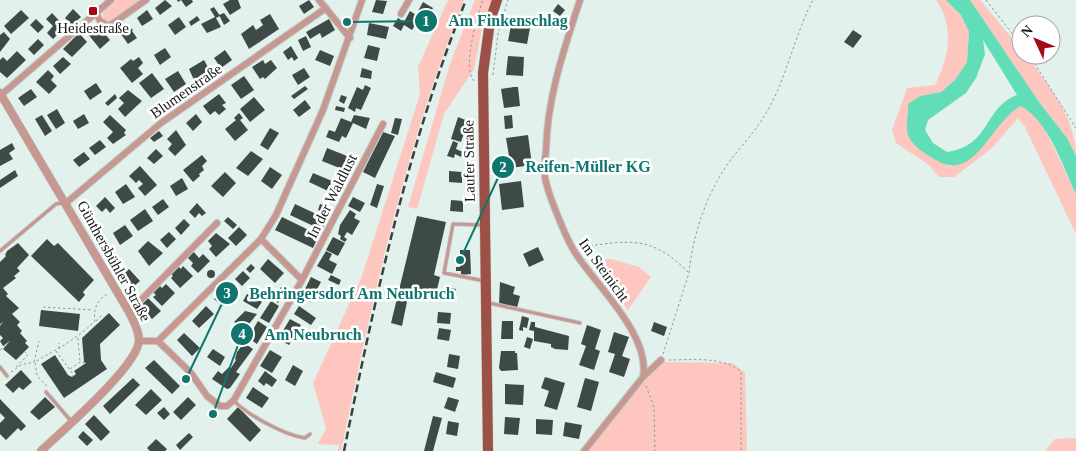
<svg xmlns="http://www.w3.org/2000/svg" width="1076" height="451" viewBox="0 0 1076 451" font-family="Georgia,serif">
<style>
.green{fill:#fdc6bf}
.water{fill:#61deb7;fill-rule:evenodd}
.building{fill:#3d4a45}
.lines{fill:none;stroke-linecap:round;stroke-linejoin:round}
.service-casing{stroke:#c1cec9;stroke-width:4.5}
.minor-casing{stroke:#c1cec9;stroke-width:8}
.tertiary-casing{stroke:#c1cec9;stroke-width:9}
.primary-casing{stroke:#c1cec9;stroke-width:11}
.path{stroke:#909b97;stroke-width:1;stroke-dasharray:2.5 2.5;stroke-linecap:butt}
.service{stroke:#c79892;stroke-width:3}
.minor{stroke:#c79892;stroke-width:6}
.tertiary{stroke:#c79892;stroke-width:8}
.primary{stroke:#9e4f47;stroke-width:10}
.rail{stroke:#3b413f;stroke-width:2.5;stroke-dasharray:8 4;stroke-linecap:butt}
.poi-dot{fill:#a30813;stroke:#fff;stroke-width:2}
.labels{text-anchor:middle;stroke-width:5;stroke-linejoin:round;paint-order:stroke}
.poi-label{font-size:15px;fill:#141917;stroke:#fff}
.street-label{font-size:15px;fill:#141917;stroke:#fff}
.leader{fill:none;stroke:#0f766e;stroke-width:2}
.callout-dot{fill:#0f766e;stroke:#fff;stroke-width:2}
.mark-label{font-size:15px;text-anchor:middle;font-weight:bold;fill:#fff}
.callout-label{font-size:16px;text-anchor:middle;font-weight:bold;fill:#0f766e;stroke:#fff;stroke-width:5;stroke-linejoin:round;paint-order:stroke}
</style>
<rect width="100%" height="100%" fill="#e2f1eb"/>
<path class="green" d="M116,0H141L112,22L104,20L102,12Z
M448,0H464C405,147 373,296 341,451H338L339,445L318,444L326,428L313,383L362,276L420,94L418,67Z
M475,0H491L482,28L474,69L444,114L417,209L408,207L450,64Z
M936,0H946L961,15L969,32L967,62L955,80L941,92L920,96L909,111L907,132L950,167L1014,110L1021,106L1030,112L1044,127L1076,194V234L1025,127L1018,118L992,148L954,177H939L929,165L896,143L892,130L907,88L935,85C949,58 955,27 936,0Z
M970,0H980L1021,49V55H1026C1048,85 1076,117 1076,156L1067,138L1039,102Z
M611,259L639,267L651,277L628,310L590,261Z
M663,362L732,363L745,372L747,451H589L646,378Z
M1073,438L1076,439V451H1045L1055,439Z"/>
<path class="water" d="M946,0H970L1039,102L1067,138L1076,156V194C1062,165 1050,123 1021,106C991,121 975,184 936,160C925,154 909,144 907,131C906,122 909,113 908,104L920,96L941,92L955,80L967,62L969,32L961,15ZM983,40L1017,95C983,108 991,146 947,152L933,143L925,130L928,120L966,93L976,78L985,54Z"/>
<path class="building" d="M165,0L172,6L160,15L155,8Z
M177,0H192L193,2L186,7L181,0L178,2Z
M230,0H238L241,8L230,15L223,4Z
M309,0L314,7L304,14L299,6Z
M376,0L387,1L383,14L372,12Z
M423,2L433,8L426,21L420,17L412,30L404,25L401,31L393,26L398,18L404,22L410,11L416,15Z
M558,4L565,10L560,16L553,11Z
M214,7L220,16L216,18L221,27L207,33L201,24L215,17L210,9Z
M73,9L81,17L72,25L65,18Z
M21,10L29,18L11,34L4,26Z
M147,10L153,19L142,26L137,18Z
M52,13L65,27L53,39L47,33L53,26L46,19Z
M224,13L230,21L224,25L219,15Z
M270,14L279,29L249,49L241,34L253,25L256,30L259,28L263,25L260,20Z
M197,16L200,20L191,26L189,22Z
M179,17L186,27L175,35L168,25Z
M36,19L44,27L38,33L30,25Z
M329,19L335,30L322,38L320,33L310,39L306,32Z
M369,23L389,27L386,39L367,35Z
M126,24L133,30L132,31L137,38L128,44L118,30Z
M511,25L530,28L527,44L508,41Z
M95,26L103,36L105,34L110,40L100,49L87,33Z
M853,30L862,36L853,48L844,42Z
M4,32L10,39L0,52V35Z
M79,33L87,42L72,57L63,49Z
M306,36L311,47L303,51L298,40Z
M38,39L44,45L34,55L28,49Z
M368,45L380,48L377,61L364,58Z
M291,46L298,58L294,61L292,57L288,60L283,52Z
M165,48L171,57L160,65L154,55Z
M225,50L232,60L221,68L214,58Z
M320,50L334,56L330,66L315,60Z
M17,51L26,60L7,78L0,72V60L3,57L7,61Z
M508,56L524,57L523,76L506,75Z
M63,57L71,64L60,74L53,66Z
M139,57L143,63L138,68L143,74L132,83L120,68L131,59L133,61Z
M204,60L210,71L194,80L189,69Z
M263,60L265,64L271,60L277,68L265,79L263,77L260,79L252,67Z
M304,68L310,77L298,85L292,75Z
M362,68L372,71L371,79L360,77Z
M48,70L54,76L51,80L57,86L49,94L36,82Z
M178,71L186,84L174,92L165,79Z
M152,73L164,89L151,98L139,83Z
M244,76L254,90L241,99L231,85Z
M96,83L102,92L90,100L84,91Z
M365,85L371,88L361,110L356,108L355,112L348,108L357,87L363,90Z
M305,86L308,89L294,99L291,96Z
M514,87H518L520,106L504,108L501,89Z
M31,89L37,97L24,106L18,98Z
M128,90L142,101L125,117L118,109L124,103L119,98Z
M115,94L117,98L108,106L105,103Z
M219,94L226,103L222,105L226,109L219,115L215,111L210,115L203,106Z
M341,95L347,97L344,104L339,101Z
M254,97L265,110L250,122L240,109Z
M305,100L311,108L299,117L293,110Z
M336,106L345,108L344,112L335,110Z
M57,109L65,123L56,129L47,115Z
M239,113L243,118L240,120L248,130L235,141L225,129L236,120L234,118Z
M84,114L89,123L78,129L73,121Z
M196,114L202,122L193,131L186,123Z
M42,115L52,131L45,136L35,119Z
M110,115L126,130L124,133L126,135L113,144L107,138L113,132L103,122Z
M354,115L370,118L366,129L353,123L346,138L342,136L339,142L326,137L329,130L335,132L341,118L351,122Z
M512,115L513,128L505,129L504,116Z
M458,117L468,121L461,142L451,139Z
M395,118L402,119L398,135L391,133Z
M270,128L279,133L268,150L260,145Z
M176,130L186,145L175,156L168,149L172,144L167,139Z
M159,131L163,136L154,142L150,138Z
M383,132L395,136L375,178L363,172Z
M528,135L532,165L511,168L506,138Z
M100,140L106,147L95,155L89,148Z
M453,141L458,143L456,149L463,152L461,157L455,154L454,158L447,156Z
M12,143L15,149L9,153L13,159L0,166V150Z
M327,148L347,156L342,169L322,161Z
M156,149L163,156L154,164L147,158Z
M251,151L263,159L248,176L236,168Z
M84,152L90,159L79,167L73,160Z
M202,155L207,161L202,166L204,170L199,174L200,176L193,182L183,170Z
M140,166L157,185L145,196L138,188L143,184L139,180L136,183L129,176Z
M270,167L282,175L272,189L261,181Z
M15,170L18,176L0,188V180Z
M449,171L462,172V183L449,182Z
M225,172L236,183L223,197L211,186Z
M313,173L332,181L328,191L309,182Z
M182,178L188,189L176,196L170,186Z
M521,181L524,207L502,210L499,184Z
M126,184L135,197L123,204L115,192Z
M377,184L384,186L377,208L370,205Z
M105,197L115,208L110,213L106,208L102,212L96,206Z
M353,197L365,203L360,212L348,206Z
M163,199L169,207L158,215L152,207Z
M451,200L463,201V212L450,211Z
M197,203L206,213L202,216L199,213L195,218L189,212Z
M295,204L327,219L322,230L290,215Z
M320,204L331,208L328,214L318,210Z
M145,209L153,221L138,231L130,220Z
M350,210L356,214L354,218L360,221L352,235L347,232L344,237L347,239L345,242L340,239L341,236L338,234L340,225Z
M417,216L446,222L434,275L440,277L435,298L409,292L402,326L391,323Z
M228,217L237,225L233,229L224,221Z
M282,217L319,235L313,248L275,230Z
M184,219L190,225L181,235L175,228Z
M125,225L133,236L120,245L113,233Z
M239,227L247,235L236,246L228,238Z
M169,232L176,239L167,248L160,240Z
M216,233L230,244L216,257L209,249L212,246L208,241Z
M333,237L345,243L338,256L326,250Z
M47,239L54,246L58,243L94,280L83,292L85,295L79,302L31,256Z
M148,241L163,253L149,266L138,251Z
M18,243L29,255L17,268L20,271L14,276L16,278L3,288L8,294L6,296L19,308L12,314L20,322L17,325L22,331L20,333L27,341L25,343L29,347L16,360L3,349L10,341L3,346L0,341L3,338L0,335V326L3,322L0,324V262L6,256L5,255L7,251Z
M538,247L544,260L529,267L523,254Z
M460,250H470L471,274L461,275V271H456V267H460Z
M193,251L199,258L203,254L210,261L198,273L191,266L193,263L187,257Z
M326,251L332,254L329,260L337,264L332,274L317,266Z
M268,259L284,273L275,283L260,269Z
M251,264L255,268L250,273L246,269Z
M177,265L181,269L183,266L193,276L180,288L171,278L173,276L170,273Z
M129,269L140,281L133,287L123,275Z
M207 274a4 4 0 1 1 8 0a4 4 0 1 1-8 0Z
M243,271L250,278L242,286L235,279Z
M331,275L341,280L339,285L328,280Z
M311,277L321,282L310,302L301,297Z
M500,282L515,287L513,294L520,296L517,308L499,304Z
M158,284L162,288L166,284L175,293L162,306L153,297L156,295L151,290Z
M227,286L234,293L222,306L214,299Z
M281,287L286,291L278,303L273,299Z
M444,287L456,289L454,300L442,298Z
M247,294L262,302L257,309L243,301Z
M148,298L161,311L152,319L145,311L147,309L142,304Z
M271,301L279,306L269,323L260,318Z
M206,306L214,314L199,328L192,321Z
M299,306L316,318L311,325L294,314Z
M41,310L80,314L78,331L39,326Z
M245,311L257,314L245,329L234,322Z
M438,312L451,313L450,324L437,323Z
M109,313L120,325L100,344L101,360L107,369L64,398L41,364L55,355L68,375L72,377L76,374L74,371L86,363L84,362L82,338Z
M522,316L529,318L527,328L523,327V331L519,330Z
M290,319L301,325L289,345L278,339Z
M258,321L267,327L257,344L248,338Z
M502,321H513V339H501Z
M531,322H535V327L569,336L568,350L555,349L551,347V344L534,341V331L529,330Z
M654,322L667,327L664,336L651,331Z
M587,325L601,330L595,349L600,351L594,370L579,365L586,346L581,344Z
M439,328L451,330L449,341L437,339Z
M614,332L629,337L622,356L630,359L624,377L609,372L615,354L608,352Z
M184,333L200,348L192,356L177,340Z
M527,337L533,339L530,349L524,347Z
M244,343L253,349L236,372L240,374L230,388L227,389L212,379L218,371L222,374L229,367L231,368L236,360L235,359L237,352Z
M213,349L225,357L220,366L207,357Z
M270,350L282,357L272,373L260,366Z
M501,351H515V353H517L518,370L501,371L499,368Z
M449,354L460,356L458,369L447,367Z
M154,360L180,386L172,394L145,368Z
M293,365L303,371L295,386L285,380Z
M21,370L32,382L23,390L19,387L13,393L5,385Z
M265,371L277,380L272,387L266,383L264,386L258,381Z
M436,372L456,378L453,388L433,382Z
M545,377L565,383L557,410L544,406L549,391L541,388Z
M133,378L140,385L110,414L103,406Z
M585,378L599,382L591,411L577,407Z
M505,384L524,385L523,405L505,404Z
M253,387L269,398L262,408L246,398Z
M151,389L162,400L146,415L135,405Z
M45,397L55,407L39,420L30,412Z
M188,397L196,405L181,420L173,412Z
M448,397L459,400L455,412L444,408Z
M0,399L26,426L21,431L18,428L6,440L0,434V423L5,418L0,413Z
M164,407L170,414L164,420L157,413Z
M238,407L261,430L250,442L227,419Z
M94,415L110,432L101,441L85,424Z
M433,416L442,418L433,451H424Z
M505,417L520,418L518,435L504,434Z
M536,419L553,420L552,435L536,434Z
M448,421L459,423L457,436L446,434Z
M565,422L582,425L579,439L563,436Z
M83,431L93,440L87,446L78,437Z
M189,433L193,437L180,450L176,445Z
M156,439L167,449L165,451H150L147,448Z"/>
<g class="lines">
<g class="service-casing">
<path id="service" d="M482,225L453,224L444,273L485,281
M0,251L56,204L63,203
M489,303L580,323
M0,367L7,376
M46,392L72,422
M234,401C248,415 284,435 305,438L310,434"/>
</g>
<g class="minor-casing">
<path id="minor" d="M319,0L350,38
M580,0C564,49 547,98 546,151C545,159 543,169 545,177C547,192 567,241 576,254C597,286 651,336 643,377
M96,13L100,21L109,26L146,0
M401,14L409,0
M1,95L111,0
M66,203L161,123L326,8
M302,280L383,124
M129,312L217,223
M139,341H158L191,373L207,396L220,406H227L234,400L302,280L261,239
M158,341L261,239L276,215L323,110L362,0
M584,451L643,377L661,360"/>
</g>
<g class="tertiary-casing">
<path id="tertiary" d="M0,93L129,312C133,320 139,330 139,340C139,365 61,432 41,451"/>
</g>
<g class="primary-casing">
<path id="primary" d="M488,451L483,73L490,21L497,0"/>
</g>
<path class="path" d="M986,0L1021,45
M1029,55L1076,128
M493,75L498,34L508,0
M474,81C462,68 477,16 483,0
M580,247C629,241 650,234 688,272
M43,307L93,310
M96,321L103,314
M0,325L3,322
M78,338L80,362
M59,349V343
M0,350L10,341
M56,351L73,374L72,377
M663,354L689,273C693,234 706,195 729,162C741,146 756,131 766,113C787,78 794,36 813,0
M669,360C690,360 724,356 741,372V451
M34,362L39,341
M16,367L28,355L24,351
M70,369L80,362L86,363
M11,372L21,365L34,362
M47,386L37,376L35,362C57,349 77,339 95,321C93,308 97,300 109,293
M646,386L654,407L655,451"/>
<use href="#service" class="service"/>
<use href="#minor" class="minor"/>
<use href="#tertiary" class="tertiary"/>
<use href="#primary" class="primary"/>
<path class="rail" d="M344,451C375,298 408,145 466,0"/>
</g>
<rect class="poi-dot" x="88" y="6" width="10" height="10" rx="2.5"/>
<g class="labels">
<g class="poi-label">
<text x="93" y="33">Heidestraße</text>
</g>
<g class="street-label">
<text transform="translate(186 91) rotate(-35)" y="5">Blumenstraße</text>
<text transform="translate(469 161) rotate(-91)" y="5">Laufer Straße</text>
<text transform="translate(332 196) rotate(-63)" y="5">In der Waldlust</text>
<text transform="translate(114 261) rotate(61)" y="5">Günthersbühler Straße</text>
<text transform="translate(604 270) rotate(54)" y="5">Im Steinicht</text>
</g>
</g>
<path class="leader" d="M347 22L426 21M460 260L503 167M186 379L227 293M213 414L242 334"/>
<g class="callout-dot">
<circle cx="347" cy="22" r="5"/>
<circle cx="460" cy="260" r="5"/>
<circle cx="186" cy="379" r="5"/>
<circle cx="213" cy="414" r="5"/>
<circle cx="426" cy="21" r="12"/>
<circle cx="503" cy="167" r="12"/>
<circle cx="227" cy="293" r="12"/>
<circle cx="242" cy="334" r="12"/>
</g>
<g class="mark-label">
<text x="426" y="26">1</text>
<text x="503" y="172">2</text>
<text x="227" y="298">3</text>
<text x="242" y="339">4</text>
</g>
<g class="callout-label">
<text x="508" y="26">Am Finkenschlag</text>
<text x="588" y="172">Reifen-Müller KG</text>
<text x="352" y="299">Behringersdorf Am Neubruch</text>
<text x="313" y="340">Am Neubruch</text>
</g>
<g transform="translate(1036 40) rotate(314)"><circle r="24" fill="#ffffff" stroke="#a1a3a2"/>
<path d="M0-4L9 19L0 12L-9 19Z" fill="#a30813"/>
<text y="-8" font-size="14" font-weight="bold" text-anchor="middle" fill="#141917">N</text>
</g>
</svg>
